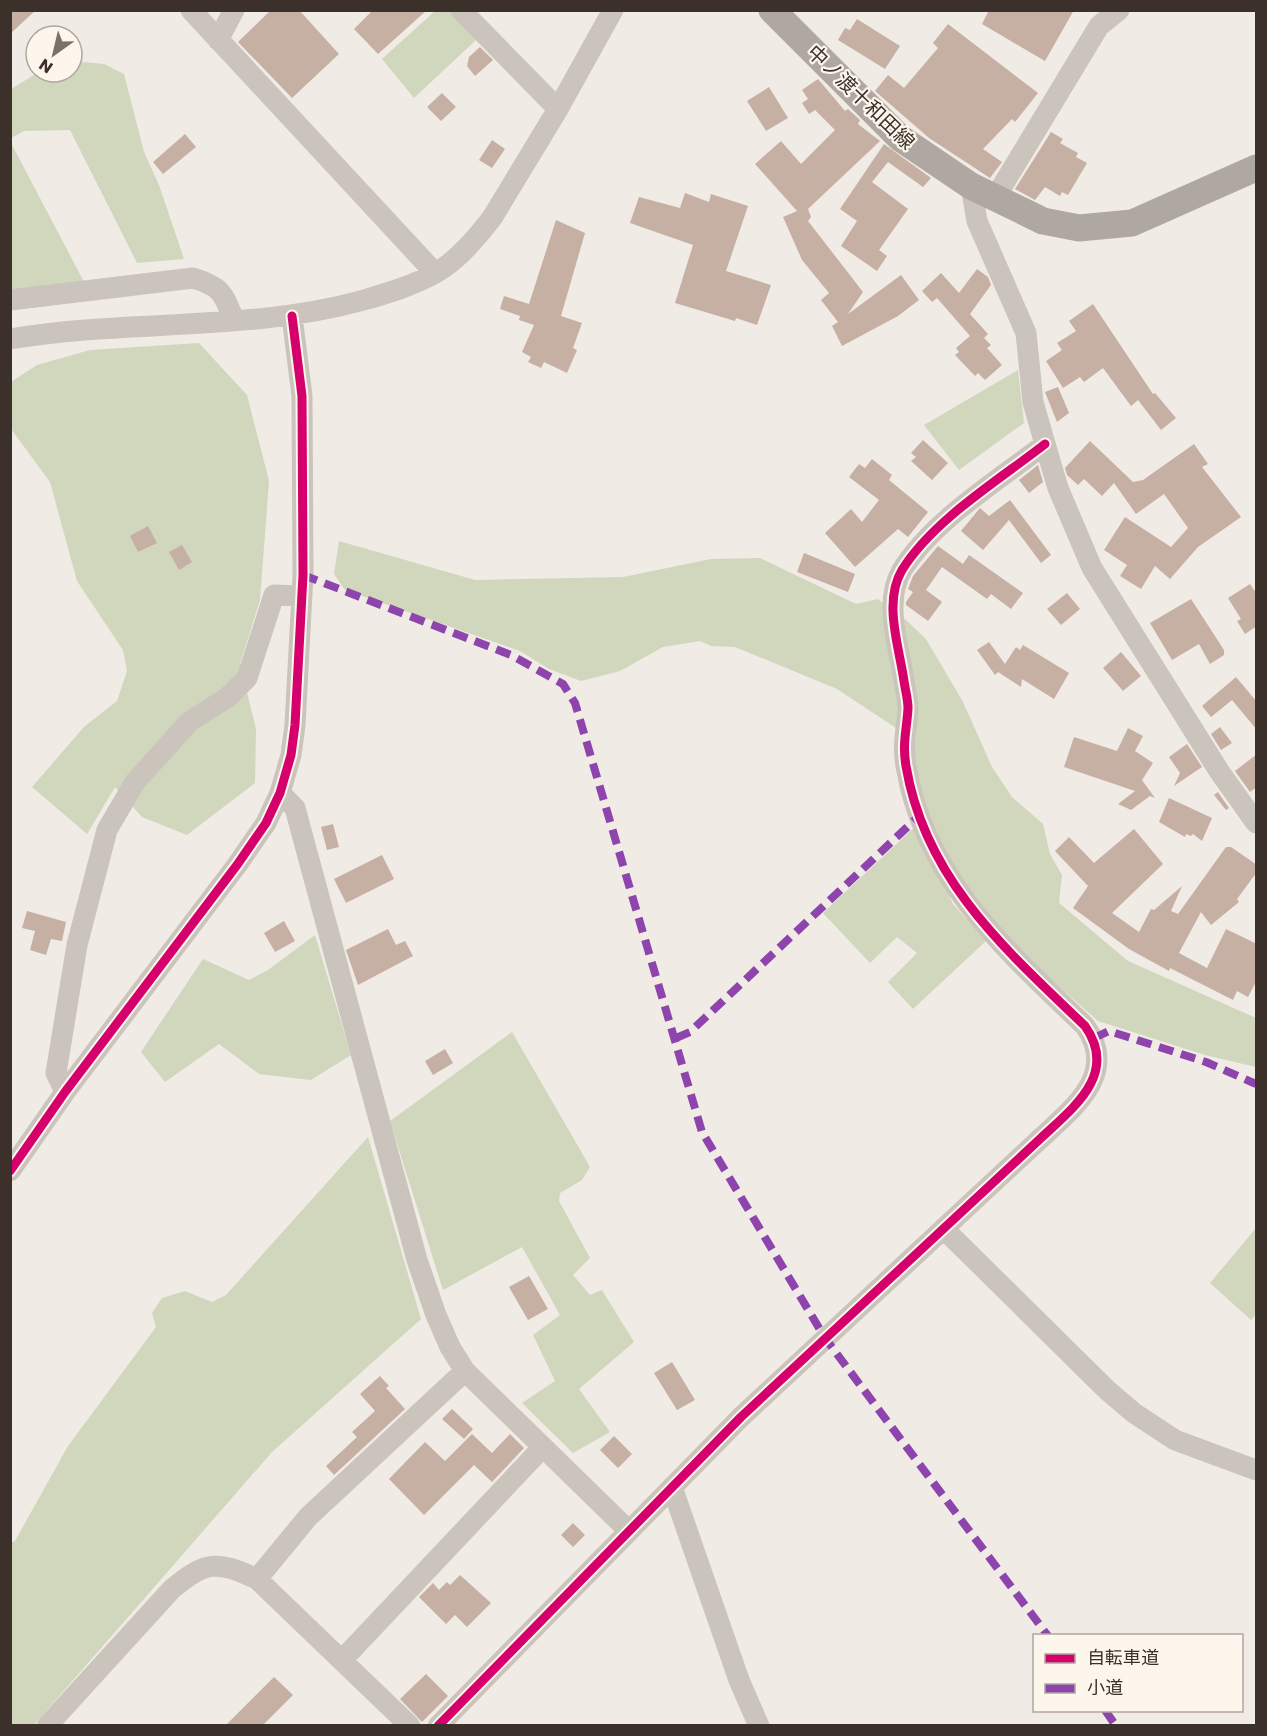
<svg xmlns="http://www.w3.org/2000/svg" width="1267" height="1736" viewBox="0 0 1267 1736" font-family="Poppins,'Noto Sans JP',sans-serif">
<style>
.green{fill:#d0d7bd}
.building{fill:#c6b0a4}
.lines{fill:none;stroke-linecap:round;stroke-linejoin:round}
.minor{stroke:#cac4bd;stroke-width:21}
.major{stroke:#afa8a2;stroke-width:27}
.quiet{stroke:#8e44ad;stroke-width:8;stroke-dasharray:15 8;stroke-linecap:butt}
.cycleway-casing{stroke:#fcf6ed;stroke-width:13}
.cycleway{stroke:#d6006c;stroke-width:9}
.labels{text-anchor:middle;stroke-width:4.5;stroke-linejoin:round;paint-order:stroke}
.street-label{font-size:20px;fill:#3c302a;stroke:#fcf6ed}
</style>
<rect width="100%" height="100%" fill="#f0ebe4"/>
<path class="green" d="M435,11H451L476,40L414,98L382,59Z
M72,61L104,64L124,74L144,152L159,185L184,259L137,263L70,130L24,131L11,138V89L39,72H72Z
M11,143L84,282L11,292Z
M199,343L247,395L269,481L260,600L240,664L256,729L255,783L187,835L142,817L115,787L87,834L32,787L84,727L117,701L127,671L123,650L77,581L50,482L11,429V382L37,365L90,350Z
M1018,370L1024,423L959,470L924,425Z
M339,541L475,580L623,577L711,559L760,558L856,604L878,599L907,621L926,639L963,702L992,767L1012,797L1043,824L1050,854L1062,875L1059,903L1128,961L1256,1018V1067L1205,1055L1098,1021L1019,951L949,864L896,728L837,689L735,647L711,646L700,641L663,647L620,671L581,681L549,669L520,651L345,590L334,574Z
M918,824L953,904L986,941L913,1009L888,982L917,953L897,937L870,963L823,913Z
M315,935L351,1055L311,1080L259,1074L219,1044L165,1082L141,1052L203,959L249,980L268,970Z
M512,1032L590,1167L582,1180L560,1193L559,1201L590,1258L573,1275L590,1295L602,1290L634,1342L579,1389L610,1432L573,1453L522,1403L555,1381L533,1335L560,1315L522,1247L443,1290L390,1121Z
M368,1137L421,1319L272,1452L34,1725H11L10,1543L15,1541L68,1446L156,1327L152,1313L162,1298L185,1291L212,1302L226,1295Z
M1256,1228V1314L1251,1320L1210,1283Z"/>
<path class="building" d="M10,10H36L10,34Z
M271,10H299L339,54L292,98L238,42Z
M373,10H427L378,54L354,29Z
M989,10H1074L1045,61L982,24Z
M857,19L900,46L885,69L838,40L845,28L850,30Z
M948,24L1038,93L1015,122L1012,119L983,149L1002,162L990,178L929,138L875,91L888,75L904,88L938,48L933,43Z
M480,47L493,60L475,76L467,66L469,57Z
M818,79L845,111L848,109L860,120L858,124L880,141L808,209L811,217L808,221L863,292L848,314L901,275L919,300L898,316L842,346L832,326L838,322L821,300L829,293L802,260L783,217L797,211L755,164L781,141L801,164L835,130L815,110L809,114L802,103L808,99L802,90Z
M769,87L788,118L766,131L747,101Z
M442,93L456,107L441,121L427,107Z
M1051,132L1063,139L1060,143L1078,153L1076,157L1087,163L1068,195L1062,192L1060,196L1045,187L1035,200L1015,189Z
M185,134L196,147L163,174L153,162Z
M492,140L505,149L492,168L479,160Z
M884,144L931,178L923,187L888,162L872,182L908,209L879,250L887,256L877,271L841,246L857,221L840,209Z
M685,193L709,202L711,194L748,206L726,271L771,285L757,325L736,318L735,321L675,303L693,245L630,223L639,197L680,208Z
M556,220L585,233L561,316L582,323L573,348L577,350L567,373L544,362L541,368L528,362L531,357L522,352L534,325L519,320L520,316L500,309L504,296L529,304Z
M977,269L988,277L991,285L970,314L988,334L984,338L991,345L987,348L1002,365L985,380L978,373L975,376L955,355L959,352L956,348L970,336L937,298L932,302L922,291L941,273L959,293Z
M1093,304L1153,394L1155,393L1176,418L1161,430L1138,400L1131,406L1103,368L1084,382L1080,377L1063,388L1046,361L1062,350L1057,343L1076,331L1069,321Z
M1058,387L1069,413L1057,422L1045,392Z
M923,440L948,463L932,480L911,461L916,457L911,453Z
M1090,441L1133,482L1143,480L1194,444L1208,464L1202,467L1241,517L1198,547L1170,579L1155,566L1141,589L1120,576L1127,565L1104,550L1125,517L1171,547L1188,528L1164,494L1136,514L1114,483L1102,496L1084,479L1078,485L1067,475L1065,468Z
M872,459L892,475L889,480L928,512L908,537L898,529L855,567L825,533L851,509L862,522L879,500L849,477L859,464L865,468Z
M1038,465L1043,482L1029,493L1019,480Z
M1010,500L1051,555L1041,563L1009,520L983,550L961,531L980,508L989,516Z
M148,526L157,543L138,552L130,536Z
M182,545L192,562L179,570L169,552Z
M938,546L963,564L969,555L1023,593L1011,609L991,594L987,599L942,567L926,590L942,602L928,621L906,605V602L913,592L908,589L913,576Z
M804,553L855,574L848,592L797,572Z
M1250,584L1257,594V626L1245,634L1237,621L1241,619L1228,598Z
M1067,593L1080,609L1061,625L1047,609Z
M1191,599L1224,650V655L1210,664L1199,644L1172,660L1150,623Z
M989,642L1005,664L1016,647L1020,650L1023,645L1069,673L1054,699L1022,679L1021,687L998,672L995,675L977,650Z
M1121,652L1141,676L1123,691L1103,668Z
M1236,677L1257,702V730L1232,700L1211,717L1202,706Z
M1220,727L1232,743L1221,750L1211,734Z
M1128,728L1143,736L1135,751L1153,763L1142,780L1155,798L1150,796L1131,810L1118,804L1135,791L1064,767L1074,737L1117,751Z
M1187,744L1202,767L1174,786L1180,773L1169,757Z
M1257,754V787L1250,792L1235,771Z
M1218,792L1229,808L1226,810L1214,795Z
M1169,798L1212,818L1202,841L1193,834L1191,836L1186,834L1185,837L1159,822Z
M333,824L339,847L327,850L321,827Z
M1134,829L1163,864L1112,913L1139,932L1151,909L1154,910L1182,886L1171,911L1178,914L1226,847H1231L1257,865V872L1237,899L1239,902L1211,925L1201,912L1179,953L1207,968L1226,929L1257,944V980L1248,997L1237,991L1233,1000L1170,968L1169,971L1129,949L1073,908L1088,886L1055,851L1069,837L1094,863Z
M382,855L394,879L346,903L334,879Z
M27,911L66,922L62,941L51,939L46,955L30,950L35,931L22,928Z
M284,921L295,941L275,952L264,933Z
M388,929L396,945L405,941L413,956L358,985L346,950Z
M445,1049L453,1063L433,1075L425,1061Z
M529,1276L548,1309L528,1320L509,1287Z
M672,1362L695,1400L677,1410L654,1373Z
M380,1376L389,1386L386,1388L405,1409L334,1475L326,1466L357,1437L352,1432L375,1411L360,1394Z
M452,1409L473,1429L464,1439L442,1419Z
M472,1434L492,1453L510,1434L524,1448L492,1482L474,1465L424,1515L389,1479L425,1442L445,1461Z
M614,1436L632,1454L618,1468L600,1450Z
M573,1523L585,1535L573,1547L561,1535Z
M460,1575L491,1603L467,1627L455,1615L446,1624L419,1597L433,1583L439,1590L447,1582L450,1585Z
M426,1674L448,1696L422,1722L400,1699Z
M274,1677L293,1695L263,1725H226Z"/>
<g class="lines">
<path class="minor" d="M191,10L435,273
M461,10L558,109
M218,40L234,10
M971,186L977,221L1026,333L1033,402L1045,444L1058,488L1092,568L1219,771L1256,823
M995,198L1099,26L1119,10
M10,300L193,278C222,287 223,293 234,320
M10,339C128,319 249,332 364,300C388,293 415,285 437,272C458,260 477,237 492,218L558,109L613,10
M280,793L295,808L417,1260L436,1315L450,1347L465,1371L628,1530
M65,1092L56,1073L77,945L107,830L135,782L189,722L228,697L247,678L274,595L300,596
M10,1171L65,1092L237,865L266,823L280,793L291,755L295,725L303,575L302,396L292,316
M945,1230L1107,1390L1134,1413L1175,1440L1256,1470
M672,1487L739,1680L759,1726
M257,1579L308,1517L465,1371
M343,1659L542,1448
M47,1726L172,1589C206,1561 216,1560 257,1579L410,1726
M438,1726L741,1417L1041,1138C1073,1108 1119,1074 1085,1026C1007,951 925,880 906,766C902,743 907,729 908,708C908,699 905,689 904,681C899,646 883,602 902,570C933,520 999,480 1045,444"/>
<path class="major" d="M772,10L900,138L971,186L1043,221L1079,228L1132,223L1256,168"/>
<path class="quiet" d="M303,575L511,655L563,684L575,703L702,1132L825,1338L1048,1636
M676,1038L690,1032L920,815
M1094,1038L1109,1031L1206,1062L1256,1084
M1105,1710L1116,1726"/>
<g class="cycleway-casing">
<path id="cycleway" d="M10,1171L65,1092L237,865L266,823L280,793L291,755L295,725L303,575L302,396L292,316
M438,1726L741,1417L1041,1138C1073,1108 1119,1074 1085,1026C1007,951 925,880 906,766C902,743 907,729 908,708C908,699 905,689 904,681C899,646 883,602 902,570C933,520 999,480 1045,444"/>
</g>
<use href="#cycleway" class="cycleway"/>
</g>
<g class="labels">
<g class="street-label">
<text transform="translate(861 97) rotate(44)" y="7">中ノ渡十和田線</text>
</g>
</g>
<rect width="1267" height="1736" fill="none" stroke="#3c302a" stroke-width="24"/>
<rect x="1033" y="1634" width="210" height="78" fill="#fcf6ed" stroke="#afa79f" stroke-width="1.5"/>
<rect x="1045" y="1654" width="30" height="9" fill="#d6006c" stroke="#afa79f" stroke-width="1.5"/>
<text x="1087" y="1664" font-size="18" fill="#3c302a">自転車道</text>
<rect x="1045" y="1684" width="30" height="9" fill="#8e44ad" stroke="#afa79f" stroke-width="1.5"/>
<text x="1087" y="1694" font-size="18" fill="#3c302a">小道</text>
<g transform="translate(54 54) rotate(214)"><circle r="28" fill="#fcf6ed" stroke="#afa79f" stroke-width="1.5"/>
<path d="M0-4.5L10 22L0 15L-10 22Z" fill="#7b716b"/>
<text y="-9" font-size="16" font-weight="bold" text-anchor="middle" fill="#3c302a">N</text>
</g>
</svg>
